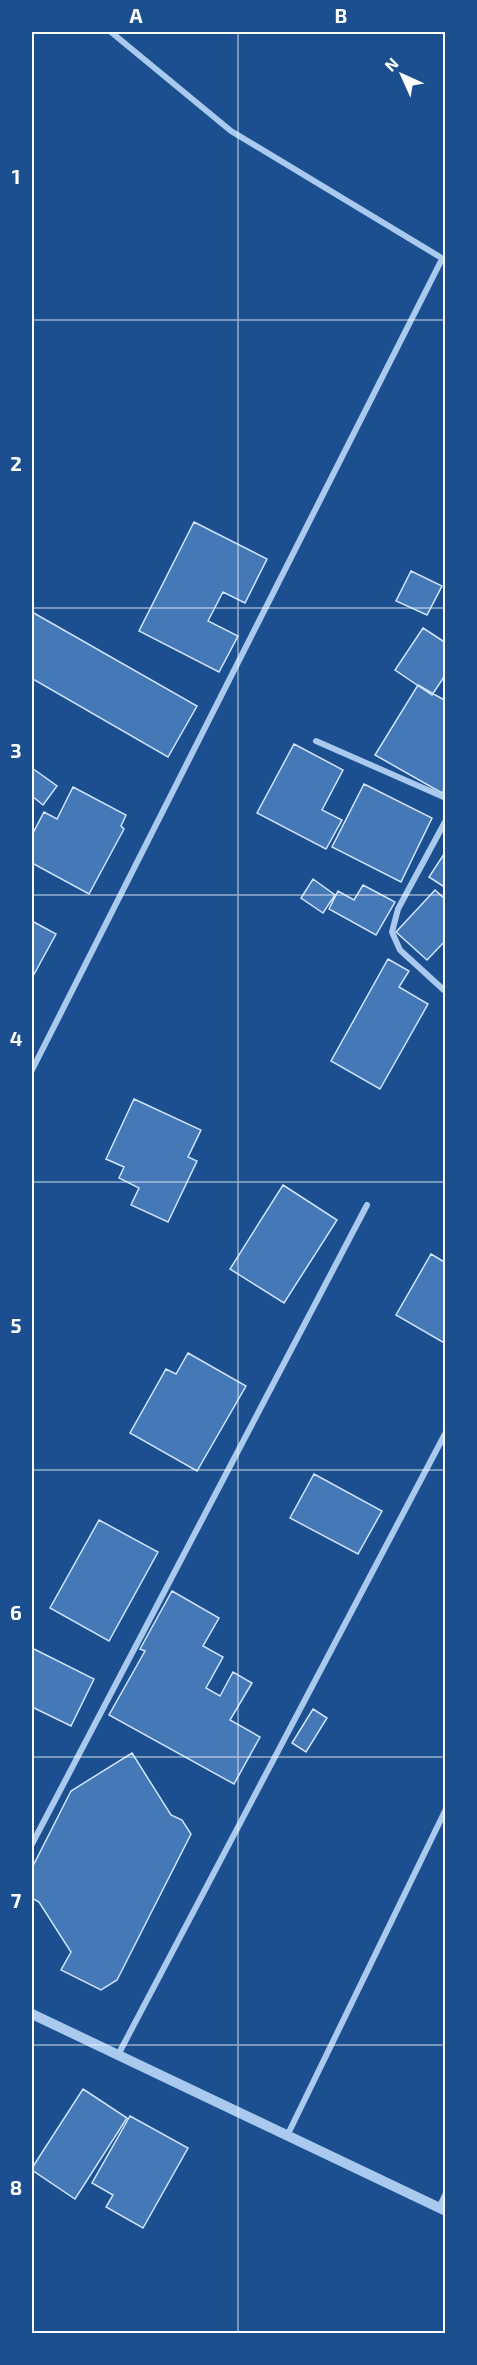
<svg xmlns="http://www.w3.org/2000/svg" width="477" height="2365" viewBox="0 0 477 2365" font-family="'Exo 2',sans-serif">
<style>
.building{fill:#4478b7;stroke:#cfe3fa;stroke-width:1.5}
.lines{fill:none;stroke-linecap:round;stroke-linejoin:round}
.minor{stroke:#a9c9ee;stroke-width:6}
.tertiary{stroke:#a9c9ee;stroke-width:10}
.grid{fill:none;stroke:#fff;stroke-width:1.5;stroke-opacity:0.55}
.neatline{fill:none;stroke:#fff;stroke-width:2}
.grid-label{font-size:20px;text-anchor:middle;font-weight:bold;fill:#fff}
</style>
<rect width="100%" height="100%" fill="#1b4f8f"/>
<path class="building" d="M194,522L267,559L245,603L223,592L208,621L238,636L219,672L139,631Z
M411,571L442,586L427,615L396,601Z
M32,612L197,706L168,757L33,679L32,681Z
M423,628L446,643V674L432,695L395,670Z
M418,685L446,701V787L442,793L375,755Z
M294,744L343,770L322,810L342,820L326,849L257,813Z
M32,768L57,786L43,805L32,796Z
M364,784L432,818L401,882L332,847Z
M73,787L126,815L121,826L124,829L89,894L32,863V835L44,812L57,819Z
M446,851V888L429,877Z
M313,879L335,895L323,913L301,898Z
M363,885L395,902L376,935L329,909L338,891L354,900Z
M435,890L446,900V940L427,960L396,932Z
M32,921L56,934L32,978Z
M388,959L409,971L399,987L428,1004L380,1089L331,1061Z
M134,1099L201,1130L188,1157L197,1161L168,1222L131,1205L139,1188L119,1178L124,1167L106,1159Z
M283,1185L337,1220L284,1303L230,1269Z
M431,1254L446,1263V1344L396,1315Z
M188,1353L246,1386L197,1471L130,1433L166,1369L176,1374Z
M314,1474L382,1511L358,1554L290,1518Z
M99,1520L158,1552L109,1641L50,1608Z
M172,1591L219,1618L203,1646L223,1657L206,1688L220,1696L233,1672L252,1683L230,1720L260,1737L234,1784L109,1715L145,1651L140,1649Z
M32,1648L94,1679L71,1726L32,1707Z
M313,1709L327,1718L306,1752L292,1743Z
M132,1753L171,1815L182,1820L191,1834L117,1980L101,1990L61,1970L71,1952L39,1902L32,1898V1868L71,1791Z
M83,2089L127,2118L75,2199L32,2170V2168Z
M130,2116L188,2148L143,2228L106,2207L113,2195L92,2183Z"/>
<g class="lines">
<path class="minor" d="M111,32L231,131L445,260
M316,741L446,798
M446,820L398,909L392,932L400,950L446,992
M32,1070L442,259
M32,1844L367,1205
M118,2055L446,1432
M287,2136L446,1809
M439,2208L446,2193"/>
<path class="tertiary" d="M32,2014L446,2211"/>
</g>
<path class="grid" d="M238,32V2334M32,320H446M32,608H446M32,895H446M32,1182H446M32,1470H446M32,1757H446M32,2045H446"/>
<rect width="477" height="2365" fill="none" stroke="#1b4f8f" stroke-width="66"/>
<g transform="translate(402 75) rotate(315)" stroke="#1b4f8f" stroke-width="4.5" paint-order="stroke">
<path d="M0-4.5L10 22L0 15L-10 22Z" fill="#ffffff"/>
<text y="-9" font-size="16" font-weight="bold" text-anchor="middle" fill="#ffffff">N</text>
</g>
<rect x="33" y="33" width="411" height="2299" class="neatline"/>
<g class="grid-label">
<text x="136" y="23">A</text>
<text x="341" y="23">B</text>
<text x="16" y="184">1</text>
<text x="16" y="471">2</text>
<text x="16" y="758">3</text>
<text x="16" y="1046">4</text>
<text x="16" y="1333">5</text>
<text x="16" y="1620">6</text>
<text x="16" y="1908">7</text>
<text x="16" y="2195">8</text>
</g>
</svg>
